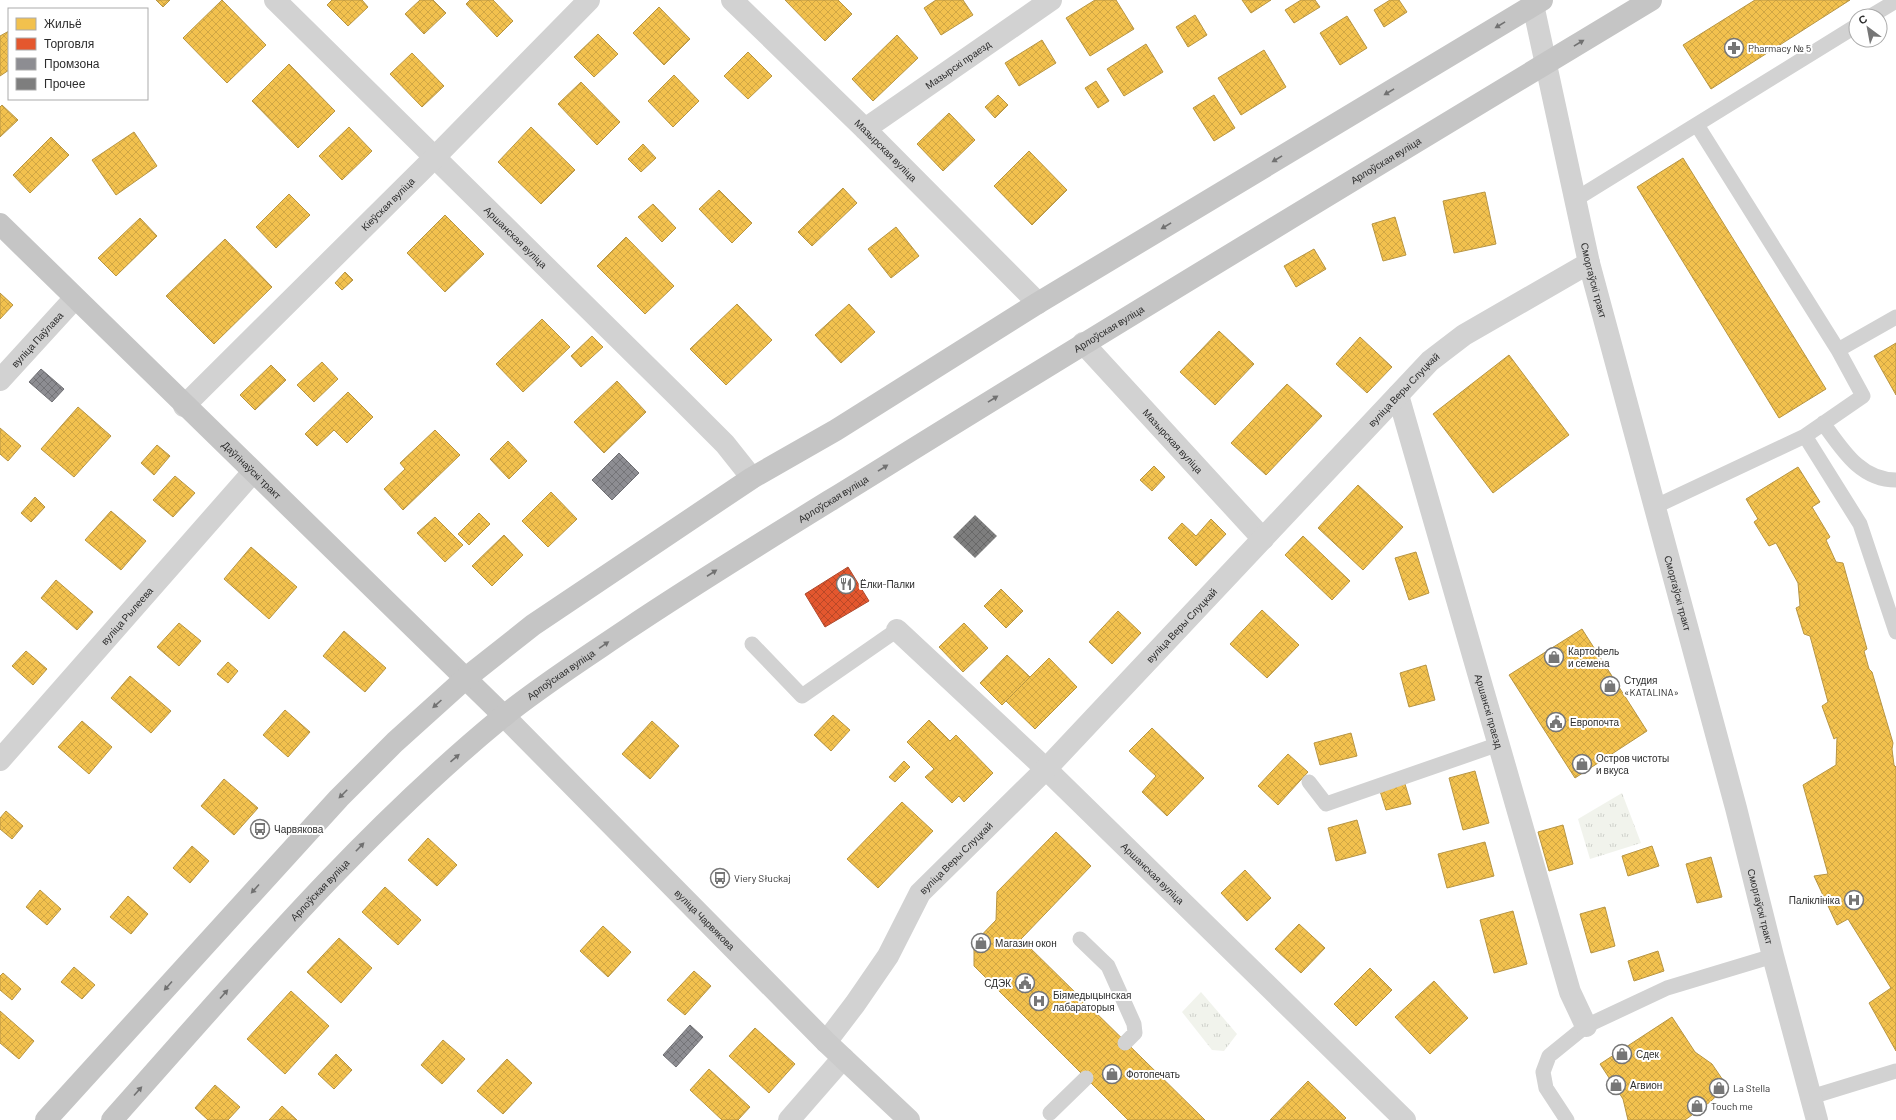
<svg xmlns="http://www.w3.org/2000/svg" width="1896" height="1120" viewBox="0 0 1896 1120" font-family="Barlow,sans-serif">
<style>
.grass{fill:url(#grass-tufts)}
.homes{fill:url(#homes-cross-hatch);stroke:#b79544}
.shops{fill:url(#shops-cross-hatch);stroke:#ad4a2e}
.industry{fill:url(#industry-cross-hatch);stroke:#707074}
.building{fill:url(#building-cross-hatch)}
.lines{fill:none;stroke-linecap:round;stroke-linejoin:round}
.service{stroke:#d2d2d2;stroke-width:15}
.minor{stroke:#d2d2d2;stroke-width:22}
.secondary{stroke:#cbcbcb;stroke-width:22}
.primary{stroke:#c5c5c5;stroke-width:22}
.oneway{fill:#717171}
.labels{text-anchor:middle;stroke-width:4;stroke-linejoin:round;paint-order:stroke}
.poi-label{font-size:10px;fill:#2d2d2d;stroke:#fff;text-anchor:start}
.street-label{font-size:10px;fill:#2d2d2d;stroke:#fff}
</style>
<defs>
<pattern id="grass-tufts" width="24" height="20" patternUnits="userSpaceOnUse"><rect width="24" height="20" fill="#f1f3ec"/><path d="M3 7l-1-3M5 7V3M7 7l1-3M15 17l-1-3M17 17v-4M19 17l1-3" fill="none" stroke="#cfd1cb"/></pattern>
<pattern id="homes-cross-hatch" width="8" height="8" patternUnits="userSpaceOnUse"><rect width="8" height="8" fill="#f2c14e"/><path d="M0 0l8 8M0 8l8-8" fill="none" stroke="#d0a644"/></pattern>
<pattern id="shops-cross-hatch" width="8" height="8" patternUnits="userSpaceOnUse"><rect width="8" height="8" fill="#e4572e"/><path d="M0 0l8 8M0 8l8-8" fill="none" stroke="#b94828"/></pattern>
<pattern id="industry-cross-hatch" width="8" height="8" patternUnits="userSpaceOnUse"><rect width="8" height="8" fill="#8d8d92"/><path d="M0 0l8 8M0 8l8-8" fill="none" stroke="#747478"/></pattern>
<pattern id="building-cross-hatch" width="8" height="8" patternUnits="userSpaceOnUse"><rect width="8" height="8" fill="#7e7e7e"/><path d="M0 0l8 8M0 8l8-8" fill="none" stroke="#686868"/></pattern>
</defs>
<rect width="100%" height="100%" fill="#fff"/>
<path class="grass" d="M1622,793L1641,843L1590,859L1578,819Z
M1201,992L1237,1034L1224,1051L1212,1050L1182,1012Z"/>
<path class="homes" d="M156,0H170L163,7Z
M222,0L266,45L227,83L183,38Z
M332,0H362L368,7L348,26L327,5Z
M420,0H433L446,13L424,34L405,14Z
M470,0H493L513,21L497,37L466,4Z
M785,0H838L852,14L825,41Z
M936,0H963L973,15L941,35L924,8Z
M1095,0H1116L1134,29L1090,56L1066,18Z
M1242,0H1271L1251,13Z
M1301,0H1315L1320,7L1294,23L1285,10Z
M1390,0H1399L1407,12L1384,27L1374,10Z
M1755,0H1850L1711,89L1683,45Z
M659,7L690,39L664,65L633,33Z
M1195,15L1207,35L1188,47L1176,27Z
M1347,16L1367,48L1340,65L1320,33Z
M9,31V70L0,76V36Z
M598,34L618,54L594,77L574,57Z
M897,35L918,58L873,101L852,79Z
M1042,40L1056,63L1019,86L1005,63Z
M1146,44L1163,72L1124,96L1107,69Z
M1264,50L1286,87L1241,115L1218,78Z
M748,52L772,76L748,99L724,76Z
M412,53L444,86L422,107L390,74Z
M289,64L335,111L298,148L252,101Z
M674,75L699,101L673,127L648,101Z
M1096,81L1109,101L1098,108L1085,88Z
M581,82L620,122L597,145L558,104Z
M998,95L1008,105L995,118L985,107Z
M1214,95L1235,128L1214,141L1193,108Z
M2,105L18,120L0,137V107Z
M949,113L975,140L943,171L917,144Z
M349,127L372,151L342,180L319,156Z
M531,127L575,170L541,204L498,162Z
M134,132L157,166L116,195L92,160Z
M51,137L69,155L30,193L13,175Z
M643,144L656,158L641,172L628,159Z
M1029,151L1067,190L1032,225L994,186Z
M1683,158L1826,389L1779,418L1637,187Z
M843,188L857,203L812,246L798,232Z
M719,190L752,223L732,243L699,209Z
M1485,192L1496,244L1454,253L1443,201Z
M289,194L310,215L276,248L256,227Z
M653,204L676,228L662,242L638,217Z
M445,215L484,254L445,292L407,253Z
M1395,217L1406,255L1383,261L1372,224Z
M140,218L157,236L116,276L98,258Z
M896,227L919,256L891,278L868,249Z
M626,237L674,286L645,314L597,266Z
M225,239L272,287L214,344L166,296Z
M1314,249L1326,269L1296,287L1284,266Z
M345,272L353,280L342,290L335,283Z
M0,293L13,305L0,319Z
M737,304L772,340L726,385L690,349Z
M849,304L875,332L841,363L815,335Z
M542,319L570,347L523,392L496,364Z
M1219,331L1254,364L1215,405L1180,372Z
M592,336L603,347L581,367L571,356Z
M1360,337L1392,367L1367,393L1336,364Z
M1896,343V395L1874,356Z
M1509,355L1569,435L1493,493L1433,414Z
M322,362L338,379L314,402L297,385Z
M271,365L286,380L255,410L240,395Z
M617,381L646,412L604,453L574,422Z
M1287,384L1322,416L1266,475L1231,443Z
M348,392L373,417L347,443L334,430L317,446L305,434Z
M78,407L111,436L74,477L41,449Z
M0,428L21,446L8,461L0,454Z
M435,430L460,455L403,510L384,489L405,469L400,463Z
M508,441L527,461L509,479L490,459Z
M157,445L170,456L154,475L141,463Z
M1154,466L1165,477L1152,491L1140,480Z
M1798,467L1820,502L1812,507L1830,537L1826,540L1836,562L1843,563L1867,649L1864,651L1869,669L1872,672L1893,743L1892,749L1894,765L1896,767V1051L1869,1003L1891,988L1848,919L1837,925L1814,876L1828,874L1803,785L1836,765L1837,737L1834,739L1822,706L1828,702L1810,636L1804,634L1796,608L1800,606L1798,583L1776,543L1769,546L1754,522L1758,519L1746,499Z
M175,476L195,493L173,517L153,500Z
M1358,485L1403,527L1363,570L1318,528Z
M551,492L577,519L548,547L522,521Z
M35,497L45,507L31,522L21,513Z
M111,511L146,541L121,570L85,540Z
M479,513L490,524L469,545L458,534Z
M435,517L463,545L445,562L417,533Z
M1211,519L1226,534L1196,566L1168,538L1182,523L1196,536Z
M504,535L523,555L492,586L472,566Z
M1303,536L1350,581L1332,600L1285,555Z
M251,547L297,587L269,619L224,579Z
M1416,552L1429,593L1409,600L1395,558Z
M56,580L93,612L77,630L41,598Z
M1001,589L1023,611L1006,628L984,606Z
M1262,610L1299,645L1267,678L1230,644Z
M1118,611L1141,633L1112,664L1089,642Z
M179,623L201,641L179,666L157,647Z
M964,623L988,648L963,672L939,647Z
M1582,629L1647,731L1575,778L1509,675Z
M344,631L386,668L365,692L323,656Z
M26,651L47,669L33,685L12,666Z
M1007,655L1030,677L1002,705L980,683Z
M1049,658L1077,687L1035,729L1006,701Z
M228,662L238,671L228,683L217,674Z
M1426,665L1435,700L1409,707L1400,673Z
M130,676L171,711L151,733L111,698Z
M285,710L310,732L288,757L263,735Z
M833,715L850,730L831,751L814,735Z
M929,720L950,741L956,735L993,773L964,802L959,796L952,803L925,777L934,769L907,742Z
M82,721L112,747L89,774L58,747Z
M652,721L679,746L650,779L622,754Z
M1152,728L1204,778L1167,816L1142,792L1156,776L1129,751Z
M1351,733L1357,756L1320,765L1314,743Z
M1288,754L1308,772L1278,805L1258,786Z
M904,761L910,767L895,782L889,777Z
M1475,771L1489,823L1463,830L1449,778Z
M224,779L258,808L234,835L201,806Z
M1405,784L1411,804L1386,810L1380,791Z
M902,802L933,831L878,888L847,859Z
M6,811L23,826L12,839L0,829V818Z
M1357,820L1366,853L1336,861L1328,828Z
M1563,825L1573,864L1549,871L1538,832Z
M1056,832L1091,866L1021,939L1205,1120H1128L974,966V943L996,920L997,892Z
M428,838L457,865L437,886L408,860Z
M1485,842L1494,876L1447,888L1438,854Z
M192,846L209,861L190,883L173,868Z
M1652,846L1659,866L1628,876L1622,856Z
M1711,857L1722,897L1697,903L1686,864Z
M1245,870L1271,898L1247,921L1221,893Z
M385,887L421,920L398,945L362,912Z
M40,890L61,909L47,925L26,907Z
M128,896L148,914L131,934L110,917Z
M1605,907L1615,946L1591,953L1580,914Z
M1513,911L1527,964L1494,973L1480,920Z
M1299,924L1325,948L1301,973L1275,949Z
M603,926L631,952L608,977L580,951Z
M339,938L372,968L341,1003L307,972Z
M1658,951L1664,971L1634,981L1628,961Z
M74,967L95,985L82,999L61,982Z
M1370,968L1392,990L1356,1026L1334,1004Z
M694,971L711,986L685,1015L667,1000Z
M3,973L21,989L12,1000L0,990V976Z
M1434,981L1468,1018L1430,1054L1395,1017Z
M291,991L329,1026L285,1074L247,1039Z
M0,1011L34,1041L19,1059L0,1043Z
M1672,1017L1695,1052L1712,1064L1727,1086L1710,1102L1685,1120H1628L1623,1099L1600,1064Z
M755,1028L795,1064L769,1093L729,1056Z
M443,1040L465,1059L442,1084L421,1065Z
M336,1054L352,1070L334,1089L318,1074Z
M507,1059L532,1083L503,1114L477,1091Z
M709,1069L750,1107L738,1120H722L690,1090Z
M1308,1081L1346,1118L1344,1120H1270Z
M215,1085L240,1107L228,1120H208L195,1108Z
M282,1106L297,1120H269Z"/>
<path class="shops" d="M848,567L869,601L825,627L805,594Z"/>
<path class="industry" d="M41,369L64,389L52,402L29,382Z
M619,453L639,473L612,500L592,480Z
M690,1025L703,1037L676,1067L663,1055Z"/>
<path class="building" d="M975,515L997,536L975,558L953,537Z"/>
<g class="lines">
<path class="service" d="M1871,16L1896,1
M1697,125L1838,350L1863,396L1805,436
M1576,199L1856,26
M1838,350L1896,317
M1823,423C1842,449 1860,480 1896,480
M1654,507L1805,436L1860,524L1896,632
M752,644L802,696L897,630
M1309,782L1326,804L1499,744
M1080,939L1108,966L1134,1024L1135,1033L1125,1043
M1811,1097L1896,1071
M1050,1113L1086,1078
M1567,1120L1546,1088L1543,1072L1549,1056L1586,1026L1667,988L1773,956"/>
<g class="minor">
<path id="s1" d="M275,0L681,400L725,444L752,478"/>
<path id="s2" d="M732,0L865,129L1038,303"/>
<path id="s3" d="M1532,0L1589,263L1736,808L1773,956L1817,1120"/>
<path id="s4" d="M865,129L1051,0"/>
<path id="s5" d="M1083,343L1263,539"/>
<path id="s6" d="M0,380L75,298"/>
<path id="s7" d="M1398,395L1570,992L1586,1026"/>
<path id="s8" d="M184,406L434,158L589,0"/>
<path id="s9" d="M897,630L1046,769L1405,1120"/>
<path id="s10" d="M0,760L253,472"/>
<path id="s11" d="M826,1042L855,1004L888,956L920,893L1046,769L1430,361L1464,335L1589,263"/>
<path d="M789,1120L843,1058"/>
</g>
<path class="secondary" id="s12" d="M504,716L826,1042L909,1120"/>
<g class="primary">
<path id="s13" d="M0,224L504,716"/>
<path d="M46,1120L339,798L395,742L466,678L533,625L752,478L836,430L1038,303L1542,0"/>
<path id="s14" d="M112,1120C236,981 356,838 500,719C539,687 583,659 626,630C711,573 799,520 886,466C1140,308 1396,154 1651,0"/>
</g>
</g>
<defs><path id="oneway-solid" d="M-6-.8H1V-3.2L6.5 0L1 3.2V.8H-6Z"/></defs>
<g class="oneway">
<use href="#oneway-solid" transform="translate(1500 25) rotate(149)"/>
<use href="#oneway-solid" transform="translate(1579 43) rotate(-31)"/>
<use href="#oneway-solid" transform="translate(1389 92) rotate(149)"/>
<use href="#oneway-solid" transform="translate(1277 159) rotate(149)"/>
<use href="#oneway-solid" transform="translate(1166 226) rotate(149)"/>
<use href="#oneway-solid" transform="translate(993 399) rotate(-32)"/>
<use href="#oneway-solid" transform="translate(883 468) rotate(-32)"/>
<use href="#oneway-solid" transform="translate(712 573) rotate(-33)"/>
<use href="#oneway-solid" transform="translate(604 645) rotate(-34)"/>
<use href="#oneway-solid" transform="translate(437 704) rotate(138)"/>
<use href="#oneway-solid" transform="translate(455 758) rotate(-41)"/>
<use href="#oneway-solid" transform="translate(343 794) rotate(135)"/>
<use href="#oneway-solid" transform="translate(360 847) rotate(-46)"/>
<use href="#oneway-solid" transform="translate(255 889) rotate(132)"/>
<use href="#oneway-solid" transform="translate(168 986) rotate(132)"/>
<use href="#oneway-solid" transform="translate(224 994) rotate(-48)"/>
<use href="#oneway-solid" transform="translate(138 1091) rotate(-48)"/>
</g>
<defs>
<g id="pharmacy-ring" transform="scale(1)"><circle r="9.5" fill="#fff" stroke="#767676" stroke-width="1.5"/><path d="M-2-6h4v4h4v4h-4v4h-4v-4h-4v-4h4Z" fill="#767676"/></g>
<g id="restaurant-ring" transform="scale(1)"><circle r="9.5" fill="#fff" stroke="#767676" stroke-width="1.5"/><path d="M-5-6h1v4h1v-4h1v4h1v-4h1v5L-1.5 .5V6h-2V.5L-5-1ZM5-6V6H3V1.5H1.5Q1.5-4 5-6Z" fill="#767676"/></g>
<g id="shop-ring" transform="scale(1)"><circle r="9.5" fill="#fff" stroke="#767676" stroke-width="1.5"/><path d="M-5-2.5h2.3a2.7 3.5 0 0 1 5.4 0H5L5.5 6h-11ZM-1.5-2.5h3a1.5 2.3 0 0 0-3 0Z" fill="#767676"/></g>
<g id="civic-ring" transform="scale(1)"><circle r="9.5" fill="#fff" stroke="#767676" stroke-width="1.5"/><path d="M-.6-6.5H3V-4.5H.6V-3L4-1V1h2V6H-6V1h2V-1L-.6-3ZM-1.2 2.5V6h2.4V2.5Z" fill="#767676"/></g>
<g id="bus-ring" transform="scale(1)"><circle r="9.5" fill="#fff" stroke="#767676" stroke-width="1.5"/><path d="M-5-6H5V4H4V6H2V4H-2V6H-4V4H-5ZM-3.5-4V0h7V-4ZM-3.5 1.2v1.5H-2V1.2ZM2 1.2v1.5H3.5V1.2Z" fill="#767676"/></g>
<g id="hospital-ring" transform="scale(1)"><circle r="9.5" fill="#fff" stroke="#767676" stroke-width="1.5"/><path d="M-5-5h3v3.5h4V-5h3V5h-3V1.5h-4V5h-3Z" fill="#767676"/></g>
</defs>
<g fill-rule="evenodd">
<use href="#pharmacy-ring" x="1734" y="48"/>
<use href="#restaurant-ring" x="846" y="584"/>
<use href="#shop-ring" x="1554" y="657"/>
<use href="#shop-ring" x="1610" y="686"/>
<use href="#civic-ring" x="1556" y="722"/>
<use href="#shop-ring" x="1582" y="764"/>
<use href="#bus-ring" x="260" y="829"/>
<use href="#bus-ring" x="720" y="878"/>
<use href="#hospital-ring" x="1854" y="900"/>
<use href="#shop-ring" x="981" y="943"/>
<use href="#civic-ring" x="1025" y="983"/>
<use href="#hospital-ring" x="1039" y="1001"/>
<use href="#shop-ring" x="1622" y="1054"/>
<use href="#shop-ring" x="1112" y="1074"/>
<use href="#shop-ring" x="1616" y="1085"/>
<use href="#shop-ring" x="1719" y="1088"/>
<use href="#shop-ring" x="1697" y="1106"/>
</g>
<g class="labels">
<g class="poi-label">
<text x="1748" y="52">Pharmacy № 5</text>
<text x="860" y="588">Ёлки-Палки</text>
<text x="1568" y="655">Картофель<tspan x="1568" dy="12">и семена</tspan></text>
<text x="1624" y="684">Студия<tspan x="1624" dy="12">«KATALINA»</tspan></text>
<text x="1570" y="726">Европочта</text>
<text x="1596" y="762">Остров чистоты<tspan x="1596" dy="12">и вкуса</tspan></text>
<text x="274" y="833">Чарвякова</text>
<text x="734" y="882">Viery Słuckaj</text>
<text x="1840" y="904" text-anchor="end">Паліклініка</text>
<text x="995" y="947">Магазин окон</text>
<text x="1011" y="987" text-anchor="end">СДЭК</text>
<text x="1053" y="999">Біямедыцынская<tspan x="1053" dy="12">лабараторыя</tspan></text>
<text x="1636" y="1058">Сдек</text>
<text x="1126" y="1078">Фотопечать</text>
<text x="1630" y="1089">Агвион</text>
<text x="1733" y="1092">La Stella</text>
<text x="1711" y="1110">Touch me</text>
</g>
<g class="street-label">
<text dy="4" stroke="none"><textPath href="#s4" startOffset="113">Мазырскі праезд</textPath></text>
<text dy="4" stroke="none"><textPath href="#s2" startOffset="215">Мазырская вуліца</textPath></text>
<text dy="4" stroke="none"><textPath href="#s14" startOffset="1606">Арлоўская вуліца</textPath></text>
<text dy="4" stroke="none"><textPath href="#s8" startOffset="287">Кіеўская вуліца</textPath></text>
<text dy="4" stroke="none"><textPath href="#s1" startOffset="338">Аршанская вуліца</textPath></text>
<text dy="4" stroke="none"><textPath href="#s3" startOffset="287">Сморгаўскі тракт</textPath></text>
<text dy="4" stroke="none"><textPath href="#s14" startOffset="1282">Арлоўская вуліца</textPath></text>
<text dy="4" stroke="none"><textPath href="#s6" startOffset="55">вуліца Паўлава</textPath></text>
<text dy="4" stroke="none"><textPath href="#s11" startOffset="875">вуліца Веры Слуцкай</textPath></text>
<text dy="4" stroke="none"><textPath href="#s5" startOffset="133">Мазырская вуліца</textPath></text>
<text dy="4" stroke="none"><textPath href="#s13" startOffset="352">Даўгінаўскі тракт</textPath></text>
<text dy="4" stroke="none"><textPath href="#s14" startOffset="958">Арлоўская вуліца</textPath></text>
<text dy="4" stroke="none"><textPath href="#s3" startOffset="611">Сморгаўскі тракт</textPath></text>
<text dy="4" stroke="none"><textPath href="#s10" startOffset="192">вуліца Рылеева</textPath></text>
<text dy="4" stroke="none"><textPath href="#s11" startOffset="551">вуліца Веры Слуцкай</textPath></text>
<text dy="4" stroke="none"><textPath href="#s14" startOffset="634">Арлоўская вуліца</textPath></text>
<text dy="4" stroke="none"><textPath href="#s7" startOffset="329">Аршанскі праезд</textPath></text>
<text dy="4" stroke="none"><textPath href="#s11" startOffset="227">вуліца Веры Слуцкай</textPath></text>
<text dy="4" stroke="none"><textPath href="#s9" startOffset="353">Аршанская вуліца</textPath></text>
<text dy="4" stroke="none"><textPath href="#s14" startOffset="310">Арлоўская вуліца</textPath></text>
<text dy="4" stroke="none"><textPath href="#s3" startOffset="935">Сморгаўскі тракт</textPath></text>
<text dy="4" stroke="none"><textPath href="#s12" startOffset="286">вуліца Чарвякова</textPath></text>
</g>
</g>
<rect x="8" y="8" width="140" height="92" fill="#ffffff" stroke="#ababab"/>
<rect x="16" y="18" width="20" height="12" fill="#f2c14e" stroke="#ababab"/>
<text x="44" y="28" font-size="12" fill="#2d2d2d">Жильё</text>
<rect x="16" y="38" width="20" height="12" fill="#e4572e" stroke="#ababab"/>
<text x="44" y="48" font-size="12" fill="#2d2d2d">Торговля</text>
<rect x="16" y="58" width="20" height="12" fill="#8d8d92" stroke="#ababab"/>
<text x="44" y="68" font-size="12" fill="#2d2d2d">Промзона</text>
<rect x="16" y="78" width="20" height="12" fill="#7e7e7e" stroke="#ababab"/>
<text x="44" y="88" font-size="12" fill="#2d2d2d">Прочее</text>
<g transform="translate(1868 28) rotate(328)"><circle r="19" fill="#ffffff" stroke="#ababab"/>
<path d="M0-3L7 15L0 10L-7 15Z" fill="#767676"/>
<text y="-6" font-size="11" font-weight="bold" text-anchor="middle" fill="#2d2d2d">С</text>
</g>
</svg>
